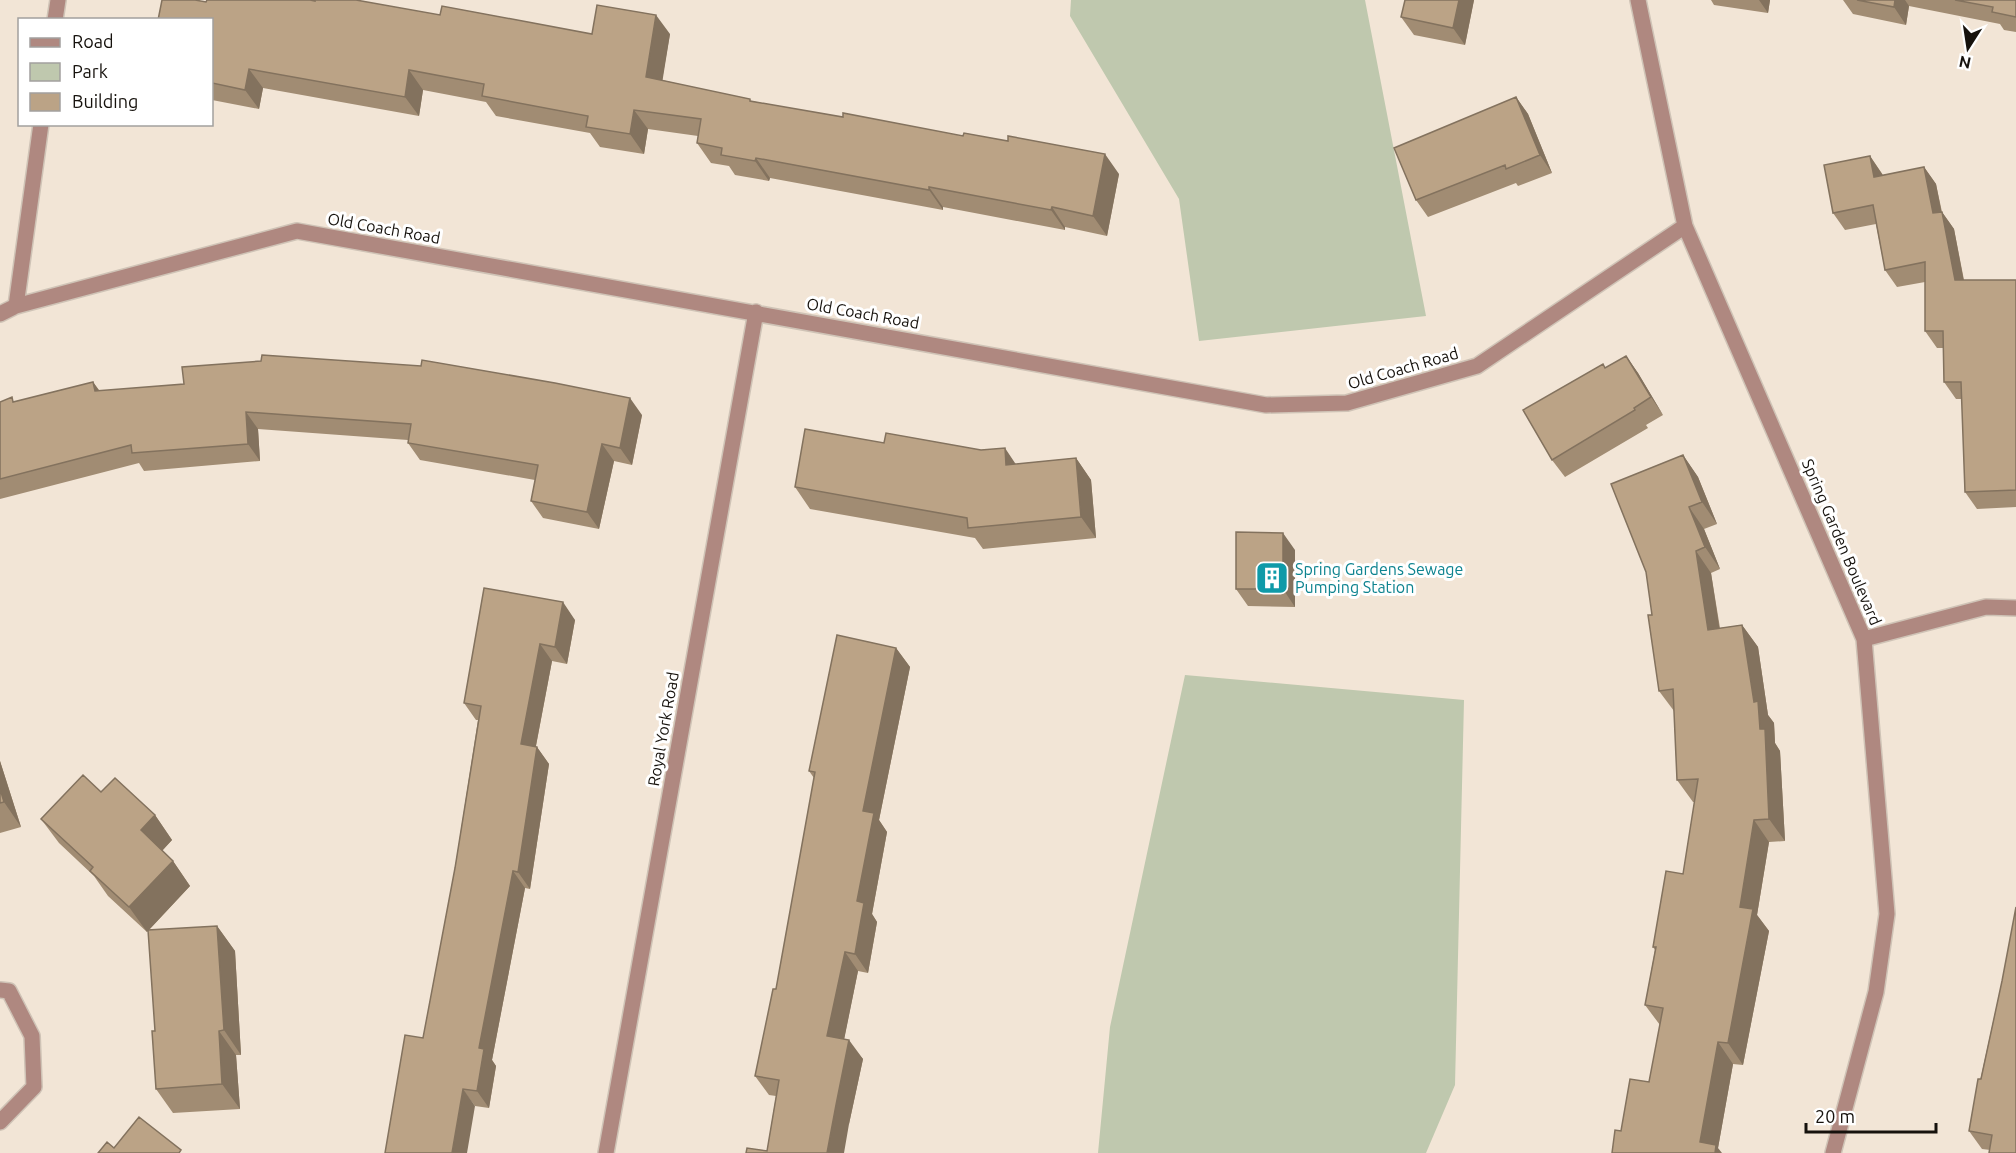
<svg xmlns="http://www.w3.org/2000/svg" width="2016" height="1153" viewBox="0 0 2016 1153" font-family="Ubuntu,sans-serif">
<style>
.green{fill:#bfc8ae}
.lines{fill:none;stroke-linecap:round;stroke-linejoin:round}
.minor-casing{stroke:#cfc3b6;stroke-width:18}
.minor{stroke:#af8880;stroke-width:15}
.wall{fill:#a18c73}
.shaded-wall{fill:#83725e}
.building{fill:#bba386;stroke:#83725e;stroke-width:1.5}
.labels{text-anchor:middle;stroke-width:6;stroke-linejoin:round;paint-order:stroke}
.street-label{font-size:16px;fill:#16120d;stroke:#fff}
.culture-label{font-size:16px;fill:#0d838f;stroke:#fff;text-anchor:start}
</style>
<rect width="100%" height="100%" fill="#f2e5d6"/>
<path class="green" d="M1071,0H1365L1426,316L1199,341L1179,199L1070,16Z
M1185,675L1464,700L1455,1085L1426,1153H1098L1110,1027Z"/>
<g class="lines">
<g class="minor-casing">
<path id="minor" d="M1638,0L1685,226L1864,639L1887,914L1876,992L1833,1153
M55,20L58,0
M16,306L41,124
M0,314L16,306L297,231L1266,405L1347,403L1477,366L1685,226
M1864,639L1986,607L2016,608
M0,990L9,991L32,1036L34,1087L0,1122
M606,1153L756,312"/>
</g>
<use href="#minor" class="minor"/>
</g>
<path class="wall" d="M1405,0H1474L1465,45L1414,35L1401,17Z
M1711,0H1770L1768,13L1714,5Z
M1843,0H2016V32L2004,30L2000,24L1909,6L1906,25L1853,14Z
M206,2L440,15L592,34H670L662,80L752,101L1119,174L1107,236L1065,227V230L943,207V210L770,178L769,181L735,175L729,166L711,163L697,143L698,136L648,129L644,154L600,147L590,133L496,116L486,102L423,90L419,116L263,88L259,109L212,100V20Z
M1516,97L1528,114L1552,173L1518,186L1516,183L1428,217L1416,200Z
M1870,156L1883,175L1924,167L1936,184L1942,212L1954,229L1964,280H2016V507L1977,509L1965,492L1962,399H1956L1944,382L1943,348H1937L1925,331V282L1897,287L1885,270L1876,224L1845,230L1833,213Z
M1626,356L1638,373L1663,415L1646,425L1648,428L1565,477L1552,460Z
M93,382L99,390L642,415L632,465L614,461L599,529L543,518L531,501L535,480L420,460L408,443V440L258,429L260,461L144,471L139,463L0,499V402H15Z
M884,443L981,450L1016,464L1076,458L1091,480L1096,538L983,549L975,538L810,509L795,487Z
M1683,455L1698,477L1717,524L1704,529L1720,569L1711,573L1720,628L1742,625L1758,647L1768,715L1774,723L1775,743L1780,751L1785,841L1769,842L1757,915L1769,931L1743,1065L1733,1064L1718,1148L1621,1131L1649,1082L1660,1025L1645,1005L1655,950L1653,947L1683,874L1695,802H1693L1677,780L1674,711L1659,691L1652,615Z
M1295,550V607L1248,606L1236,589Z
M484,588L575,620L567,664L552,661L536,746L549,764L530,889L525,888L492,1060L496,1066L489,1108L475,1106L423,1038L455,868L478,720H476L464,703Z
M896,648L910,667L879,820L887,832L872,914L877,922L868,973L858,971L844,1039L863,1059L849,1124L767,1151L776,1096L769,1095L755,1076L776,989L814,778L809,771Z
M0,761L21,827L0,833Z
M101,792L155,815L172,840L162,851L173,861L190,886L147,932L108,896L94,876L59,843L41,819Z
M217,926L235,951L241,1055H236L240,1109L173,1113L156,1089L155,1031Z
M2002,981L2016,1153L1982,1149L1969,1131Z"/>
<path class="shaded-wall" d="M1459,0H1474L1465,45L1453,28Z
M1759,0H1770L1768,13Z
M1895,0H1905L1909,6L1906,25L1894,7Z
M656,15L670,34L660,96L646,77Z
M249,69L263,88L259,109L245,90Z
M409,70L423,90L419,116L405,97Z
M1516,97L1528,114L1552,173L1540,155Z
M634,110L648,129L644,154L630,134Z
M1105,154L1119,174L1107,236L1093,216Z
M1870,156L1882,174L1886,194L1874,177Z
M756,158L770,178L769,181L755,161Z
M1924,167L1936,184L1945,230L1933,213Z
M929,187L943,207V210L929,190Z
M1052,207L1065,227V230L1051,210Z
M1942,212L1954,229L1967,298L1955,280Z
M1626,356L1638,373L1663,415L1651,397Z
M93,382L105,399L95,391Z
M630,398L642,415L632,465L620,448Z
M246,412L258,429L260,461L248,444Z
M602,444L614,461L599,529L587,512Z
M1005,448L1019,469L1006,465Z
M1683,455L1698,477L1717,524L1702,502Z
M1076,458L1091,480L1096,538L1081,517Z
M1689,507L1704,529L1720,569L1705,547Z
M1283,533L1295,550V607L1283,589Z
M1696,551L1711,573L1723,652L1708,630Z
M563,602L575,620L567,664L555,647Z
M1742,625L1758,647L1768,715L1774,723L1775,743L1780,751L1785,841L1769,819L1754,702Z
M540,644L552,661L533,761L521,744Z
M896,648L910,667L879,820L887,832L872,914L877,922L868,973L855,954L863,811Z
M537,747L549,764L530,889L518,872Z
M0,761L21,827L4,802L0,789Z
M155,815L172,840L158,855L141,830Z
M1754,820L1769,842L1757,915L1769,931L1743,1065L1728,1043L1740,907Z
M173,861L190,886L147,932L129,907Z
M513,871L525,888L492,1060L496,1066L489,1108L477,1091L479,1048Z
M217,926L235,951L241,1055L224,1030Z
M845,952L858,971L841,1055L827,1036Z
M219,1031L236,1055L240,1109L222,1084Z
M849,1040L863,1059L849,1124L844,1153H827L836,1105Z
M1718,1042L1733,1064L1718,1148L1722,1153H1707L1700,1142Z
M463,1089L475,1106L467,1153H452Z"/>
<path class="building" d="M162,0H195L206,2L207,0H310L315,1V0H356L440,15L442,6L592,34L597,5L656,15L646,77L750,99V101L843,117V113L963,136L964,133L1008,141V136L1105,154L1093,216L1052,207L1051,210L929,187V190L756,158L755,161L721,155L722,148L697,143L701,119L634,110L630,134L586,127L588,116L482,96L484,84L409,70L405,97L249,69L245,90L212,83V20H158Z
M1405,0H1459L1453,28L1401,17Z
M1857,0H1895L1894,7Z
M1955,0H2016V17L1992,12L1993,7Z
M1516,97L1540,155L1506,169L1505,165L1416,200L1394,148Z
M1870,156L1874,177L1924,167L1933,213L1942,212L1955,280H2016V490L1965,492L1961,382H1944L1943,331H1925V262L1885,270L1873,205L1833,213L1824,165Z
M262,355L421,366L422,360L555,383L630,398L620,448L602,444L587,512L531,501L538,465L408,443L411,424L246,412L248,444L132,453L131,445L0,479V402L12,397L13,402L93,382L95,391L184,384L182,367L261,361Z
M1626,356L1651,397L1634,408L1635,410L1552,460L1523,410L1603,364L1605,368Z
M805,429L884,443L886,433L981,450L1005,448L1006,465L1076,458L1081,517L968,528L967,518L795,487Z
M1683,455L1702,502L1689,507L1705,547L1696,551L1708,630L1742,625L1754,702L1758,701L1760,729H1765L1769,819L1754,820L1740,907L1753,909L1728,1043L1718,1042L1700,1142L1716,1145L1715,1153H1612L1615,1130L1621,1131L1630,1079L1649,1082L1663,1008L1645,1005L1656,947H1653L1666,871L1683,874L1698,779L1677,780L1673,689L1659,691L1648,615H1652L1646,572L1611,484Z
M1236,532L1283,533V589H1236Z
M484,588L563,602L555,647L540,644L521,744L537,747L518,872L513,871L479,1048L484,1049L477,1091L463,1089L452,1153H385L405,1035L423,1038L455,868L481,706L464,703Z
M837,635L896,648L863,811L874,813L857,901L864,903L855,954L845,952L827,1036L849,1040L836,1105L827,1153H746L747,1148L767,1151L779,1080L755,1076L773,989H776L815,772L809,771Z
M83,775L101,792L115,778L155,815L141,830L173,861L129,907L90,871L93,867L41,819Z
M0,789L4,802L0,803Z
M2016,907V1153H1989L1992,1135L1969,1131L1978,1079H1981L2002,981Z
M217,926L224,1030L219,1031L222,1084L156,1089L152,1031H155L148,930Z
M139,1117L181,1150L179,1153H98L107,1142L114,1148Z"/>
<defs>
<g id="building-square" transform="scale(1.725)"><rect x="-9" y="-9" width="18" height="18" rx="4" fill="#0f9aa8" stroke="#fff"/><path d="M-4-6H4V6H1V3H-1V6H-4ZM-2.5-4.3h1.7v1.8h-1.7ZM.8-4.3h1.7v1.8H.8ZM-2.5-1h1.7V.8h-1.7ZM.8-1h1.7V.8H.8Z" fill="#fff"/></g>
</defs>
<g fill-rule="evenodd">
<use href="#building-square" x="1272" y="578"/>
</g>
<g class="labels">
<g class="street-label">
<text transform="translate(384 228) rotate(10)" y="6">Old Coach Road</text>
<text transform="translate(863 313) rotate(10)" y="6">Old Coach Road</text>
<text transform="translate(1403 368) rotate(-16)" y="6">Old Coach Road</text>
<text transform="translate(1842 542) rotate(67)" y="6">Spring Garden Boulevard</text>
<text transform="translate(663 729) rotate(-80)" y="6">Royal York Road</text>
</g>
<g class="culture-label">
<text x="1295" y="575">Spring Gardens Sewage<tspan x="1295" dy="18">Pumping Station</tspan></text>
</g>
</g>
<rect x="18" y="18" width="195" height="108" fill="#ffffff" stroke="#a2a09e" stroke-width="1.5"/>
<rect x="30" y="38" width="30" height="9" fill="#af8880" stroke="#a2a09e" stroke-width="1.5"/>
<text x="72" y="48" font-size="18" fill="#16120d">Road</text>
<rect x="30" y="63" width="30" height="18" fill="#bfc8ae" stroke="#a2a09e" stroke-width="1.5"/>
<text x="72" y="78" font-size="18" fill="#16120d">Park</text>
<rect x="30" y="93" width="30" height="18" fill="#bba386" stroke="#a2a09e" stroke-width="1.5"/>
<text x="72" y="108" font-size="18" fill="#16120d">Building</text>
<g transform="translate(1968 48) rotate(192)" stroke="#ffffff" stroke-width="4.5" paint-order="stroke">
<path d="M0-4.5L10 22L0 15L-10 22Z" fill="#16120d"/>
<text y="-9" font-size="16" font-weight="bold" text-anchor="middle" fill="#16120d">N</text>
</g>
<path d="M1806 1123v9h130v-9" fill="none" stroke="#16120d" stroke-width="3"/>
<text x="1815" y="1123" font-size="18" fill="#16120d" stroke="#ffffff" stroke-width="4.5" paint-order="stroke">20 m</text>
</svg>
